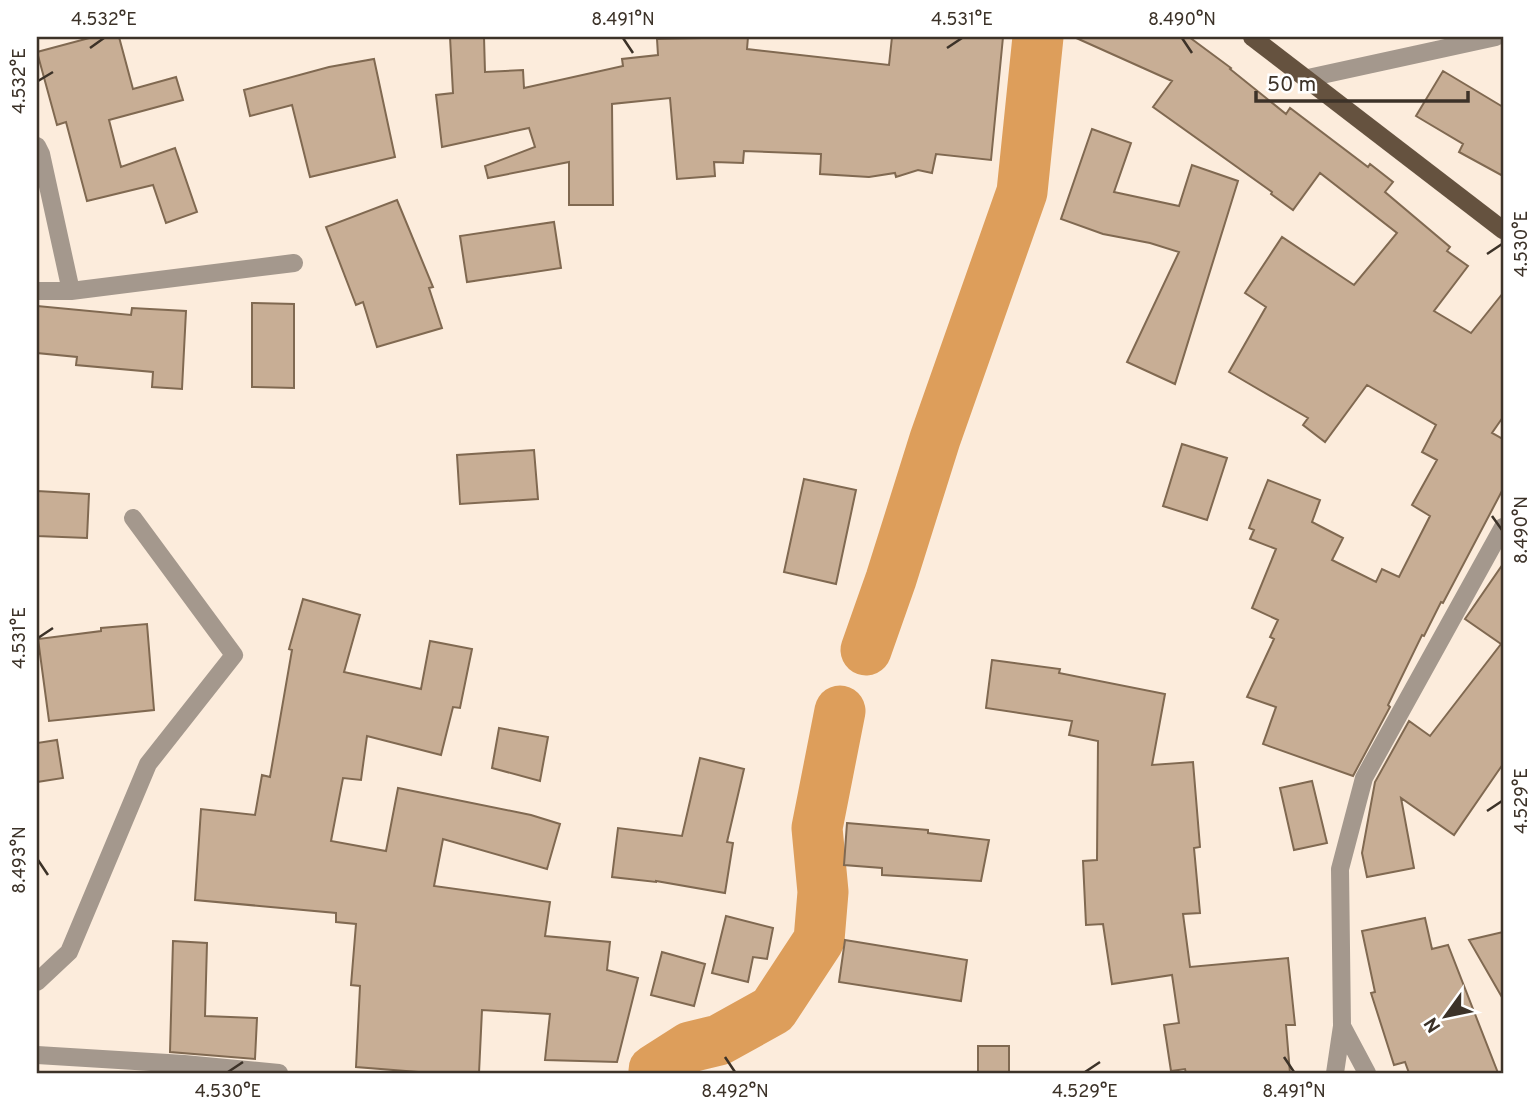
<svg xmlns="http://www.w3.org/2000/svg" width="1540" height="1110" viewBox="0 0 1540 1110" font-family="Overpass,sans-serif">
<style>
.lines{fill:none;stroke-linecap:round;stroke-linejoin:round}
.river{stroke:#dd9e5b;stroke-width:51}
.building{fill:#c8ae95;stroke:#806951;stroke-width:2}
.minor{stroke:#a4988d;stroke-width:18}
.major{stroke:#65523f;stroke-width:18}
.ticks{fill:none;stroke:#3c3228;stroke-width:2.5}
.neatline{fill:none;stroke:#3c3228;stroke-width:2.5}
.ticks-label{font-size:18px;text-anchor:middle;fill:#3c3228}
</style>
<rect width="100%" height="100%" fill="#fcecdc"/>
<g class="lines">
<path class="river" d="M866,650L891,579L935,439L1022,192L1038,37
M654,1073V1070L690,1047L719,1040L773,1010L819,940L823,892L817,828L840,711"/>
</g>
<path class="building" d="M93,37H119L133,89L176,77L183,100L109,120L121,167L175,148L197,212L166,223L153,185L87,201L66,122L57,125L37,52Z
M450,37H484L485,72L523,70L524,88L623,66L622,59L658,55L657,39L748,37L747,49L889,65L892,37H1003L991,160L936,154L932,173L918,170L896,177L895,173L869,177L820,174L821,154L744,151L743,163L714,162L715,176L677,179L670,98L612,104L613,205H569V162L488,178L485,166L535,147L529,128L442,147L436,95L453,93Z
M1074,37H1189L1231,68L1230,69L1286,114L1290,108L1368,167L1370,164L1393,182L1385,192L1450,247L1447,251L1468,266L1434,311L1471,333L1503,293V417L1492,433L1503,439V489L1443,603L1441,602L1424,636L1422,635L1388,705L1390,707L1353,776L1263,744L1276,707L1247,697L1274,639L1270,637L1278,620L1252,608L1276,549L1250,539L1254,530L1249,528L1268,480L1320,500L1312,522L1343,538L1332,560L1376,582L1382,569L1399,577L1430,516L1412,505L1437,460L1422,452L1436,425L1367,385L1325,442L1303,425L1308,418L1229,372L1266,307L1245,293L1282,237L1354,285L1397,233L1320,173L1293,210L1271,194L1272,192L1153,107L1172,81Z
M374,59L395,157L310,177L292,105L250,116L244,90L329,67Z
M1443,71L1503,107V176L1459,152L1463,144L1416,116Z
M1092,129L1131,143L1114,192L1179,206L1192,165L1238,181L1175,384L1127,362L1179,252L1150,243L1103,234L1061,219Z
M397,200L433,287L429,288L442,328L377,347L363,302L356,305L326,227Z
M554,222L561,268L467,282L460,236Z
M252,303L294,304V388L252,387Z
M37,306L131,315L132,308L186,311L182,389L152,387L153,372L76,365L77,357L37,353Z
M1182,444L1227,458L1207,520L1163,506Z
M534,450L538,499L460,504L457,455Z
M804,479L856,490L836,584L784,572Z
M37,491L89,494L87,538L37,536Z
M1503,564V764L1454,835L1401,798L1414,868L1367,877L1362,853L1375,782L1409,721L1430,736L1501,644L1465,619Z
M303,599L360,615L344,672L421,689L430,641L472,649L460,708L453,707L441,755L367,736L361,780L343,778L331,841L386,851L398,788L531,815L560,824L547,869L443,839L434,886L550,902L545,936L610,942L607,970L638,978L617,1062L545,1060L550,1014L482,1010L479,1073H431L356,1067L360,986L351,985L356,924L336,922V913L195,900L201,809L255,815L262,775L270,777L292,650L289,649Z
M147,624L154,710L49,721L38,639L101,631V628Z
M992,660L1060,669L1059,673L1165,694L1152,765L1193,762L1200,847L1194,848L1200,913L1183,914L1190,967L1288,958L1295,1025H1286L1290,1073H1186L1185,1069L1171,1071L1164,1025L1179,1023L1172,975L1112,984L1103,924L1086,925L1083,861L1097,860L1098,741L1069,735L1072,721L986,708Z
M499,728L548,737L540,781L492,768Z
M57,740L63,778L37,782V743Z
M700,758L744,769L727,842L733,843L725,893L656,881V882L612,877L618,828L682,836Z
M1312,781L1327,843L1294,850L1280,788Z
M847,823L928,830V833L989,840L981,881L882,875V868L844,865Z
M726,916L773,928L767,959L753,957L748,982L712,973Z
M1425,918L1432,949L1448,945L1498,1073H1409L1405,1062L1394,1065L1371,993L1375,992L1362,931Z
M1503,932V999L1469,940Z
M845,940L967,960L961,1001L839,982Z
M173,941L207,943L205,1016L257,1018L255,1059L170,1052Z
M662,952L705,964L694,1006L651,995Z
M978,1046H1009V1073H978Z"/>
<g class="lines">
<path class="minor" d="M1308,78L1496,37
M37,146L41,154L71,291
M37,291H71L294,263
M37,982L69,952L148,764L234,655L133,518
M1342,1026L1367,1073
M37,1055L184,1064L279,1073
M1335,1073L1342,1026L1340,869L1364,778L1503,527"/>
<path class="major" d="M1252,37L1503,230"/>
</g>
<path class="ticks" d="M623,38L633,53M1182,38L1192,53M90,48L104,38M947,48L962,38M38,81L53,72M1487,254L1502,244M1492,516L1502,530M38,638L53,628M1487,811L1502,801M38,860L48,875M725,1057L735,1072M1284,1057L1294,1072M228,1072L243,1062M1085,1072L1100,1062"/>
<rect width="1540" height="1110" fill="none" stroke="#ffffff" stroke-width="77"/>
<g transform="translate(1446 1016) rotate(237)" stroke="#ffffff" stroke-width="5" paint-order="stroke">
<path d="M0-5L12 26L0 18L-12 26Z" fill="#3c3228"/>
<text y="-10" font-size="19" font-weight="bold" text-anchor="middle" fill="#3c3228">N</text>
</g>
<path d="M1256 91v10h212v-10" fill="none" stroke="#3c3228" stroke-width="3.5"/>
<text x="1267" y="91" font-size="21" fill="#3c3228" stroke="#ffffff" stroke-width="5" paint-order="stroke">50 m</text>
<rect x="38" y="38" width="1464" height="1034" class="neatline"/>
<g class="ticks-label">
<text x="104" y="25">4.532°E</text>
<text x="623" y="25">8.491°N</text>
<text x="962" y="25">4.531°E</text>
<text x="1182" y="25">8.490°N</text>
<text transform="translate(19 81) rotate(-90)" y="6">4.532°E</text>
<text transform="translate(1521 244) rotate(-90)" y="6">4.530°E</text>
<text transform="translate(1521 530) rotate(-90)" y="6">8.490°N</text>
<text transform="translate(19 638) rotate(-90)" y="6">4.531°E</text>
<text transform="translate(1521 801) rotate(-90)" y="6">4.529°E</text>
<text transform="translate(19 860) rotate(-90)" y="6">8.493°N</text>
<text x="228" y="1097">4.530°E</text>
<text x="735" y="1097">8.492°N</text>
<text x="1085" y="1097">4.529°E</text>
<text x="1294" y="1097">8.491°N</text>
</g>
</svg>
